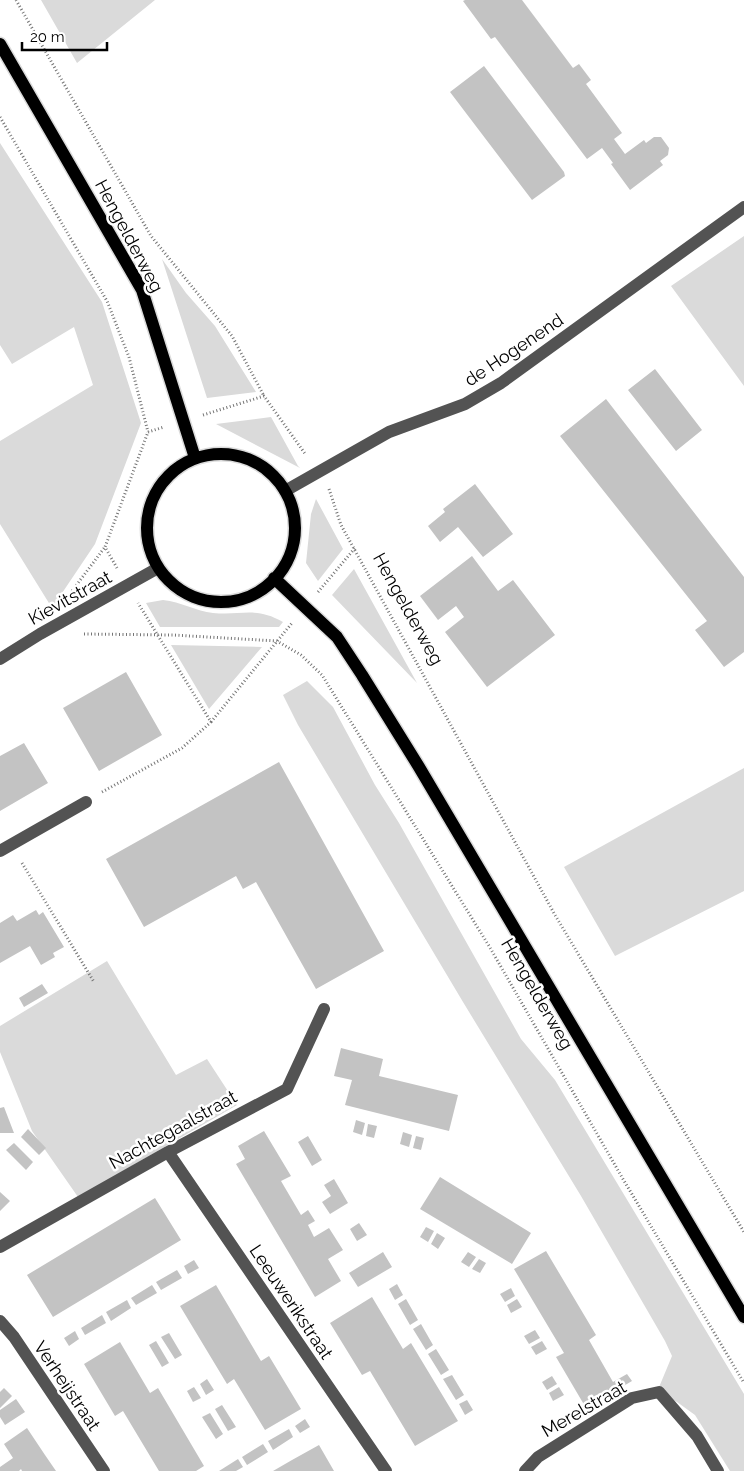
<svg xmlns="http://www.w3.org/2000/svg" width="744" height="1471" viewBox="0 0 744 1471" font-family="Raleway,sans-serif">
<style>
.green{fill:#dadada}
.building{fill:#c3c3c3}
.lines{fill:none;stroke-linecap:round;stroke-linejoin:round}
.major-casing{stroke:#dbdbdb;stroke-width:15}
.path{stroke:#757575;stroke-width:3;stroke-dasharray:1 2.5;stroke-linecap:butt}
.minor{stroke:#535353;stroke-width:12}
.major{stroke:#000;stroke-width:12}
.labels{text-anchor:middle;stroke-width:5;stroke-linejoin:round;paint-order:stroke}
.street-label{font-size:18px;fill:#000;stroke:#fff}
</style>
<rect width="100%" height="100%" fill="#fff"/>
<path class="green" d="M41,0H155L77,63Z
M0,143L102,302L141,423L95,544L52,608L0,524V441L93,385L74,327L12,364L0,345Z
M744,236V386L671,286Z
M162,259L186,293L215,326L256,392L207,398Z
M271,417L298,466L300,468L216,424Z
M316,499L343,549L318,581L306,563L311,514Z
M354,569L417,683L332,595Z
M163,600C181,602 196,611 213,613C241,616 255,606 283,622L279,627H160L146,603Z
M171,645L262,647L209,709Z
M307,681L333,707L375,785L399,823L521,1039L555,1080L744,1394V1471H730L695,1415L677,1402L657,1392L672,1356L665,1341L581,1196L463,1002L298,725L283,695Z
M744,768V891L615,956L564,867Z
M107,961L176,1075L207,1059L237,1105L78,1197L32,1131L0,1052V1026Z"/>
<path class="building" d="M465,0H522L573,68L579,64L591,80L586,84L622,133L614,139L625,154L644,140L646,143L654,137H661L669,148L668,155L660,161L663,165L630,190L611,164L613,163L602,148L587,159L495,37L491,39L463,1Z
M484,66L564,172L565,176L532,200L450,92Z
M655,369L702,430L676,451L628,390Z
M606,399L744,577V652L724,667L695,630L707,621L560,436Z
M475,484L513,534L483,557L458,527L440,542L428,526L445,512L443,509Z
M472,556L498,591L513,580L555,635L487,687L445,632L464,617L456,606L438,620L420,596Z
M126,672L162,735L99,771L63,708Z
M24,743L48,783L0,811V756Z
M279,762L384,951L316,989L256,882L243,889L236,876L144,927L106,859Z
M36,910L39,915L43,912L64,947L53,953L55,957L41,965L30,946L0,963V923L13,915L17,921Z
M42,984L48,993L24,1007L19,998Z
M341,1048L383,1059L379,1076L458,1095L449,1131L345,1105L352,1080L334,1076Z
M4,1107L14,1133H0V1108Z
M356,1120L365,1123L362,1135L353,1132Z
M368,1124L377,1126L374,1138L366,1136Z
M28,1129L46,1148L39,1155L21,1137Z
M264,1131L291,1176L281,1181L301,1215L308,1210L315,1221L308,1225L314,1237L329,1228L343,1250L328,1259L341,1281L315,1297L236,1164L245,1159L238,1146Z
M403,1132L412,1135L409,1147L400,1144Z
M308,1136L322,1160L312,1166L298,1142Z
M416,1136L424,1138L421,1150L413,1148Z
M14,1143L33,1162L26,1170L6,1150Z
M440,1177L531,1233L512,1264L420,1209Z
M334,1179L348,1203L330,1214L322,1202L331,1196L324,1185Z
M0,1192L10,1201L0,1211Z
M155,1198L181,1240L53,1317L27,1275Z
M359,1223L367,1235L357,1241L350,1229Z
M426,1227L434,1231L428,1242L420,1237Z
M437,1233L445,1238L438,1249L431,1244Z
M546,1251L596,1335L589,1340L613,1382L627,1374L632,1381L586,1408L556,1357L564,1353L514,1269Z
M383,1252L392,1267L358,1287L349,1273Z
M468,1252L476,1257L469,1267L461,1262Z
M479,1259L486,1263L480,1273L472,1269Z
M194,1260L199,1268L188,1274L184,1266Z
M177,1270L182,1278L161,1290L156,1282Z
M397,1284L403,1295L395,1300L389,1289Z
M152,1285L157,1293L136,1305L131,1298Z
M216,1285L261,1361L269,1356L301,1409L265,1430L234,1379L227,1384L180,1306Z
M511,1288L515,1296L505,1302L500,1294Z
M372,1297L403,1349L411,1343L458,1421L415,1446L370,1371L362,1375L330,1323Z
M406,1299L418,1320L410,1325L398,1304Z
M517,1299L522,1307L511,1313L507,1305Z
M127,1300L131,1308L111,1321L106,1312Z
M102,1315L106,1323L85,1335L81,1328Z
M421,1324L433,1345L426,1350L413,1329Z
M535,1330L540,1338L529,1344L524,1336Z
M75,1331L79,1339L69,1346L64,1338Z
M169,1333L182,1355L175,1359L161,1337Z
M156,1341L169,1363L162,1367L149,1345Z
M542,1341L547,1349L536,1355L531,1347Z
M120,1342L150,1393L158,1388L204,1466L196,1471H159L123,1411L115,1416L84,1364Z
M436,1349L449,1370L441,1375L428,1354Z
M452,1375L464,1395L456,1400L443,1379Z
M552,1376L557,1384L547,1390L542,1382Z
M207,1379L214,1390L206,1395L200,1384Z
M194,1387L201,1398L193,1402L187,1391Z
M559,1387L564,1395L553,1401L549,1393Z
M4,1388L12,1396L0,1408V1392Z
M16,1399L25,1412L5,1425L0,1417V1410Z
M467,1400L473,1410L465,1415L459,1404Z
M222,1405L236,1427L228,1431L215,1409Z
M210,1413L223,1434L216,1439L202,1417Z
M305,1419L310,1427L300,1433L295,1426Z
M27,1428L45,1455L56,1471H22L21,1469L19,1471H0V1467L13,1458L4,1444Z
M289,1429L293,1437L273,1450L268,1441Z
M263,1444L268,1452L247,1465L242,1457Z
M319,1445L334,1471H273L292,1460Z
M238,1459L243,1467L236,1471H219Z"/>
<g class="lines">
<g class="major-casing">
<path id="major" d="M0,44L142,290L195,458
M147 528a74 74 0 1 1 148 0a74 74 0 1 1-148 0Z
M274,578L337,637L362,675L419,767L744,1317"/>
</g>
<path class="path" d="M16,0L151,236L232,336L264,396
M0,117L107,301L129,357L148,432
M203,415L264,396L306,455
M148,432L164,427
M329,489L341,525L555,915L744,1232
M117,568L105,547L148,432
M72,591L105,547
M318,592L355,548
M84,634L173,635L277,641L301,655L322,675L489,946L623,1179L744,1383
M211,722L292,623
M102,792L182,748L211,722L138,603
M22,863L94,982"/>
<path class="minor" d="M285,491L389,432L465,404L501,383L744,207
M0,659L40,634L158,568
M0,851L86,802
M168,1152L386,1471
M0,1247L168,1152L287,1089L324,1009
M0,1321L14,1337L104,1471
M525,1471L538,1457L632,1398L659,1392L697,1436L718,1471"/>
<use href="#major" class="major"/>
</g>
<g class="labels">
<g class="street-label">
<text transform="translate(129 236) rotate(62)" y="6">Hengelderweg</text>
<text transform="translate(514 350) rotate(-34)" y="6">de Hogenend</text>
<text transform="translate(70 598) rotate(-29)" y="6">Kievitstraat</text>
<text transform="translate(408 609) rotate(61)" y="6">Hengelderweg</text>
<text transform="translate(537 994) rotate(60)" y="6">Hengelderweg</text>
<text transform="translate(173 1130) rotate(-29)" y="6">Nachtegaalstraat</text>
<text transform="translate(291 1302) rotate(56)" y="6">Leeuwerikstraat</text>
<text transform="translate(67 1386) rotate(56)" y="6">Verheijstraat</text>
<text transform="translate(584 1409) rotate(-30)" y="6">Merelstraat</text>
</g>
</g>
<path d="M22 42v8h85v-8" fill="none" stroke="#000000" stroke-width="2.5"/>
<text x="30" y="42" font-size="15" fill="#000000" stroke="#ffffff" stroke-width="4" paint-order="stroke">20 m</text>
</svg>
